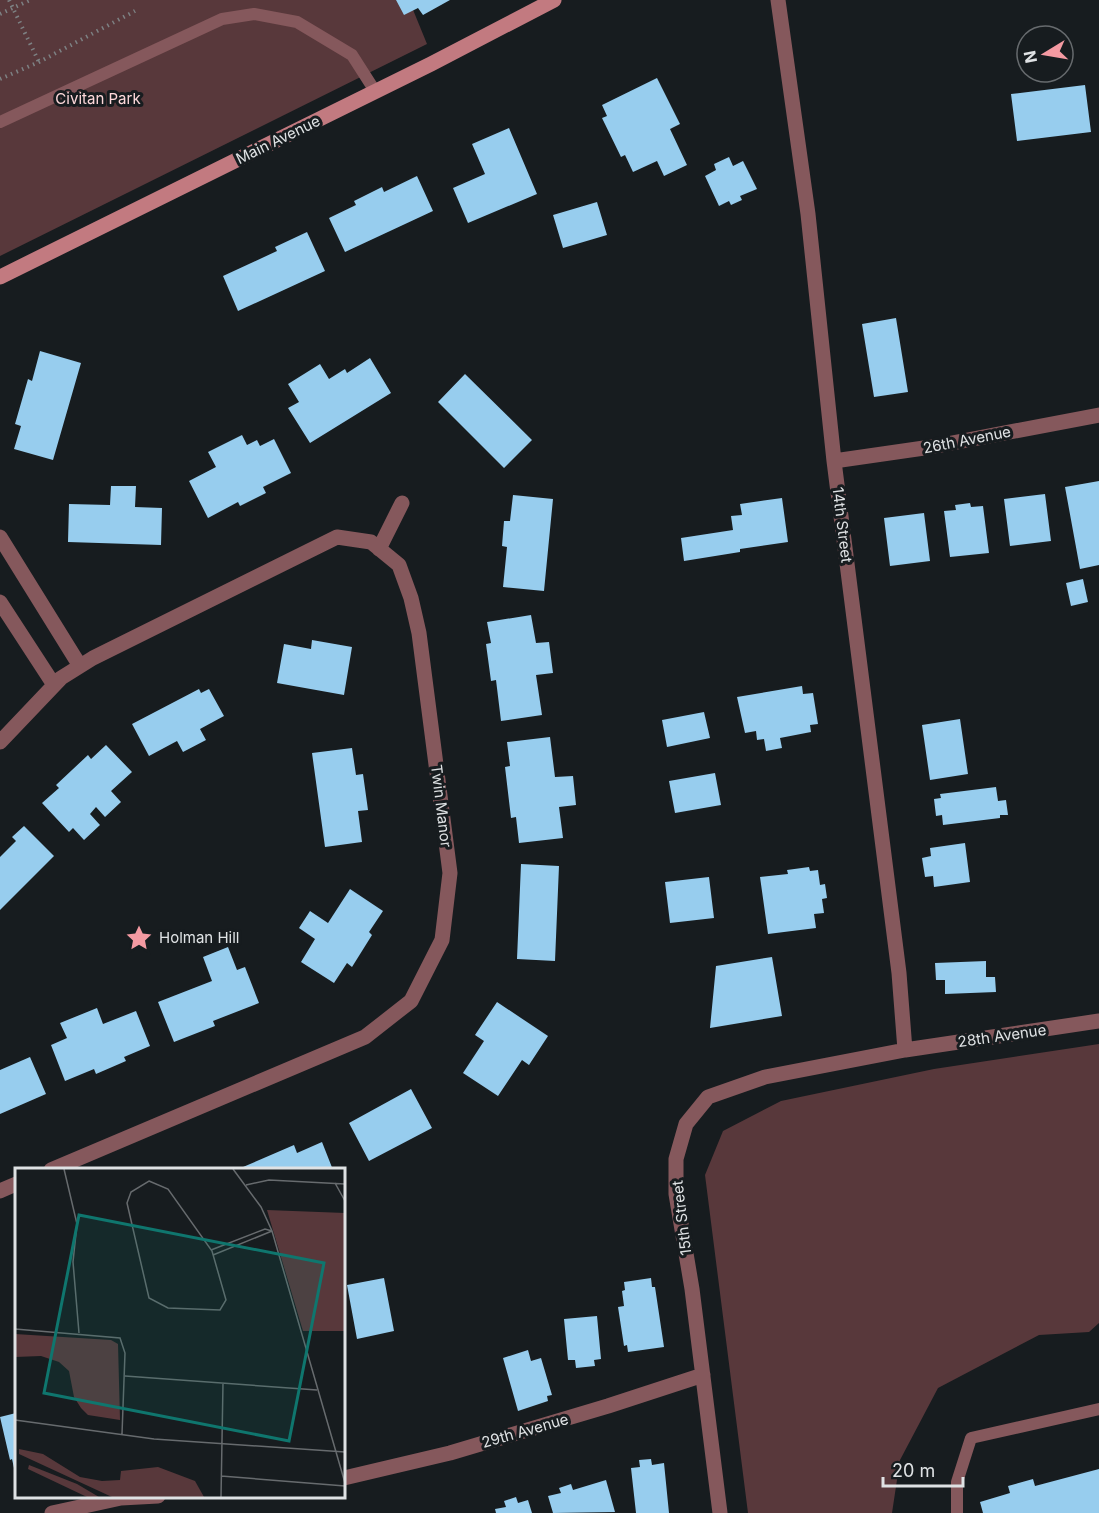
<svg xmlns="http://www.w3.org/2000/svg" width="1099" height="1513" viewBox="0 0 1099 1513" font-family="Inter,sans-serif">
<style>
.green{fill:#58383b}
.building{fill:#97cdee}
.lines{fill:none;stroke-linecap:round;stroke-linejoin:round}
.path{stroke:#7d8183;stroke-width:4;stroke-dasharray:1.5 4.5;stroke-linecap:butt}
.service{stroke:#85585c;stroke-width:12}
.minor{stroke:#85585c;stroke-width:15}
.secondary{stroke:#c27a80;stroke-width:15}
.labels{text-anchor:middle;stroke-width:6;stroke-linejoin:round;paint-order:stroke}
.park-label{font-size:15px;fill:#fdd8da;stroke:#171c1f}
.street-label{font-size:15px;fill:#dfe2e4;stroke:#171c1f}
.poi-label{font-size:15px;fill:#dfe2e4;stroke:#171c1f;text-anchor:start}
.inset-road{fill:none;stroke:#676b6e;stroke-width:1.5}
.view{fill:#0f766e;fill-opacity:0.15;stroke:#0f766e;stroke-width:3}
.inset-edge{fill:none;stroke:#dfe2e4;stroke-width:3}
</style>
<rect width="100%" height="100%" fill="#171c1f"/>
<path class="green" d="M0,0H409L427,44L0,256Z
M1099,1044V1323L1089,1332L1039,1335L938,1388L900,1460L892,1513H748L705,1175L723,1131L781,1101L934,1069Z"/>
<path class="building" d="M396,0H450L423,15L418,8L404,15Z
M657,78L680,124L670,129L687,165L664,176L657,161L633,172L625,155L621,157L602,118L607,116L602,105Z
M1085,85L1091,132L1017,141L1011,94Z
M509,128L537,194L468,223L453,188L485,174L472,144Z
M729,157L733,166L743,161L757,189L740,196L742,200L731,205L729,201L719,206L705,176L716,170L714,164Z
M417,176L433,211L345,252L329,218L356,205L354,201L382,187L384,192Z
M597,202L607,235L563,248L553,215Z
M307,232L325,271L238,311L223,276L277,251L275,247Z
M896,318L908,392L874,397L862,324Z
M40,351L81,363L53,460L14,449L21,426L15,424L28,379L32,381Z
M370,358L391,393L310,443L288,408L299,402L288,384L320,364L329,379L345,369L347,373Z
M465,374L532,440L504,468L438,402Z
M242,435L247,445L257,440L260,446L274,439L291,473L263,487L266,493L240,506L238,502L208,518L189,481L216,467L208,452Z
M1099,481V565L1080,569L1065,487Z
M111,486H136L135,507L162,508L161,545L68,542L69,504L110,505Z
M1045,494L1051,541L1010,546L1004,499Z
M513,495L553,499L544,591L503,587L507,547L502,546L504,521H510Z
M782,498L788,542L740,549V552L684,561L681,538L733,530L731,516L742,515L740,504Z
M970,503L971,507L983,506L989,553L950,557L944,511L956,510L955,505Z
M924,513L930,561L890,566L884,518Z
M1083,579L1088,602L1071,606L1066,583Z
M531,615L536,643L549,642L553,673L536,675L542,715L501,721L496,680L491,681L486,644L491,643L487,622Z
M312,640L352,647L344,695L277,683L284,644L311,649Z
M802,686L803,694L813,693L818,724L810,725L811,732L780,738L782,748L766,751L764,739L757,740L756,731L745,733L737,697Z
M199,689L201,693L209,689L224,716L200,729L206,740L183,752L177,741L149,756L132,724Z
M704,712L710,738L667,747L662,720Z
M960,719L968,774L930,780L922,725Z
M550,737L555,777L573,776L576,805L559,807L563,838L519,843L516,817L511,818L505,767L510,766L507,742Z
M106,745L132,772L111,791L121,802L105,817L96,807L90,814L100,825L84,840L73,828L69,832L42,803L59,788L56,785L88,755L91,759Z
M352,748L356,775L363,774L368,810L358,811L362,842L325,847L312,753Z
M715,773L721,805L675,813L669,781Z
M996,787L998,801L1006,800L1008,815H1000V818L943,825L942,815L936,816L934,799L941,798L940,794Z
M24,826L54,856L0,910V857L16,841L12,837Z
M965,843L970,882L934,887L933,876L925,877L922,858L931,856L930,848Z
M521,864L559,866L555,961L517,959Z
M809,867L810,871L818,870L820,885L825,884L827,898L822,899L824,913L814,914L816,928L768,934L760,877L788,874L787,870Z
M709,877L714,918L670,923L665,882Z
M350,889L383,911L369,932L372,935L352,967L347,963L334,983L301,962L315,939L299,928L310,911L328,923Z
M228,947L237,970L245,967L259,1003L213,1021L215,1026L174,1042L158,1002L212,981L203,957Z
M772,957L782,1016L710,1028L716,966Z
M986,961V977H995L996,992L945,994V980H936L935,963Z
M497,1002L548,1036L529,1065L522,1060L498,1096L463,1073L484,1041L475,1035Z
M97,1008L103,1024L136,1011L150,1046L124,1057L126,1061L96,1074L94,1069L65,1081L51,1045L67,1038L60,1023Z
M30,1057L46,1094L0,1114V1070Z
M411,1089L432,1128L369,1161L349,1123Z
M322,1142L333,1170H236L294,1145L297,1153Z
M384,1278L394,1331L357,1339L347,1285Z
M651,1278L652,1287H655L664,1347L628,1352L627,1345L624,1346L618,1307L624,1306L622,1291L625,1290L624,1282Z
M597,1316L601,1359L594,1360L595,1366L576,1368L575,1360H568L564,1319Z
M528,1350L531,1361L541,1358L552,1395L547,1396L548,1401L518,1411L503,1358Z
M16,1413V1467L14,1468L12,1459L10,1460L0,1417Z
M651,1459L652,1465L664,1463L669,1513H636L631,1468L640,1467L639,1460Z
M1099,1469V1513H983L980,1502L1010,1493L1008,1486L1033,1479L1035,1486Z
M606,1480L615,1512L553,1513L548,1496L561,1493L559,1488L571,1484L573,1490Z
M516,1497L518,1503L528,1500L532,1513H496L495,1509L506,1507L504,1501Z"/>
<g class="lines">
<path class="path" d="M9,0L39,62
M0,14L30,0
M0,79L39,62L135,11"/>
<path class="service" d="M0,122L222,19L254,14L297,22L352,55L375,91
M957,1513V1482L971,1438L1099,1409"/>
<path class="minor" d="M778,0L808,214L834,461L899,973L905,1050
M834,461L931,447L1099,415
M0,537L80,666
M379,549L402,503
M0,602L54,685
M0,742L61,678L93,658L337,537L371,542L399,565L411,598L419,633L450,873L442,940L411,1001L365,1037L51,1170
M0,1191L16,1184
M344,1478L450,1453L608,1406L703,1375
M52,1513L121,1498L158,1496
M720,1513L692,1289L676,1194V1159L686,1124L708,1097L765,1077L905,1050L1099,1021"/>
<path class="secondary" d="M0,277L431,64L554,0"/>
</g>
<defs>
<g id="sight-bare" transform="scale(2.07)"><path d="M0-6L1.8-2.2L6-1.7L2.9 1.2L3.7 5.4L0 3.3L-3.7 5.4L-2.9 1.2L-6-1.7L-1.8-2.2Z" fill="#f49aa2" stroke="#171c1f" stroke-width="2.5" paint-order="stroke"/></g>
</defs>
<g fill-rule="evenodd">
<use href="#sight-bare" x="139" y="938"/>
</g>
<g class="labels">
<g class="park-label">
<text x="98" y="104">Civitan Park</text>
</g>
<g class="street-label">
<text transform="translate(278 140) rotate(-26)" y="5">Main Avenue</text>
<text transform="translate(967 440) rotate(-11)" y="5">26th Avenue</text>
<text transform="translate(842 525) rotate(83)" y="5">14th Street</text>
<text transform="translate(441 806) rotate(83)" y="5">Twin Manor</text>
<text transform="translate(1002 1036) rotate(-8)" y="5">28th Avenue</text>
<text transform="translate(682 1218) rotate(-97)" y="5">15th Street</text>
<text transform="translate(525 1431) rotate(-16)" y="5">29th Avenue</text>
</g>
<g class="poi-label">
<text x="159" y="943">Holman Hill</text>
</g>
</g>
<g transform="translate(15 1168)">
<rect width="330" height="330" fill="#171c1f"/>
<path d="M252,42L330,45V163H288ZM0,166L96,172L103,176L105,252L73,247L66,240L59,229L54,203L44,194L26,188L0,189ZM4,281L28,286L65,309L87,313L105,312L106,303L143,299L180,313L189,329H97L4,286ZM14,297L62,316L84,329H72L13,301Z" fill="#58383b"/>
<path class="inset-road" d="M49,1L62,56L58,94L64,165M218,1L246,39L257,63L330,315M134,13L153,21L197,83L211,132L205,142L153,140L134,130L112,35L116,24ZM320,15L330,33M231,17L254,12L330,16M196,82L250,61L257,63M198,87L257,63M0,161L105,170L110,185L107,266M110,208L302,222M0,252L139,271L330,284M206,308L330,318M206,329L208,215"/>
<path class="view" d="M64,47L309,95L274,273L29,225Z"/>
<rect width="330" height="330" class="inset-edge"/>
</g>
<g transform="translate(1045 54) rotate(259)"><circle r="28" fill="#171c1f" stroke="#676b6e" stroke-width="1.5"/>
<path d="M0-4.5L10 22L0 15L-10 22Z" fill="#f49aa2"/>
<text y="-9" font-size="16" font-weight="bold" text-anchor="middle" fill="#dfe2e4">N</text>
</g>
<path d="M883 1477v9h80v-9" fill="none" stroke="#dfe2e4" stroke-width="3"/>
<text x="892" y="1477" font-size="18" fill="#dfe2e4" stroke="#171c1f" stroke-width="4.5" paint-order="stroke">20 m</text>
</svg>
